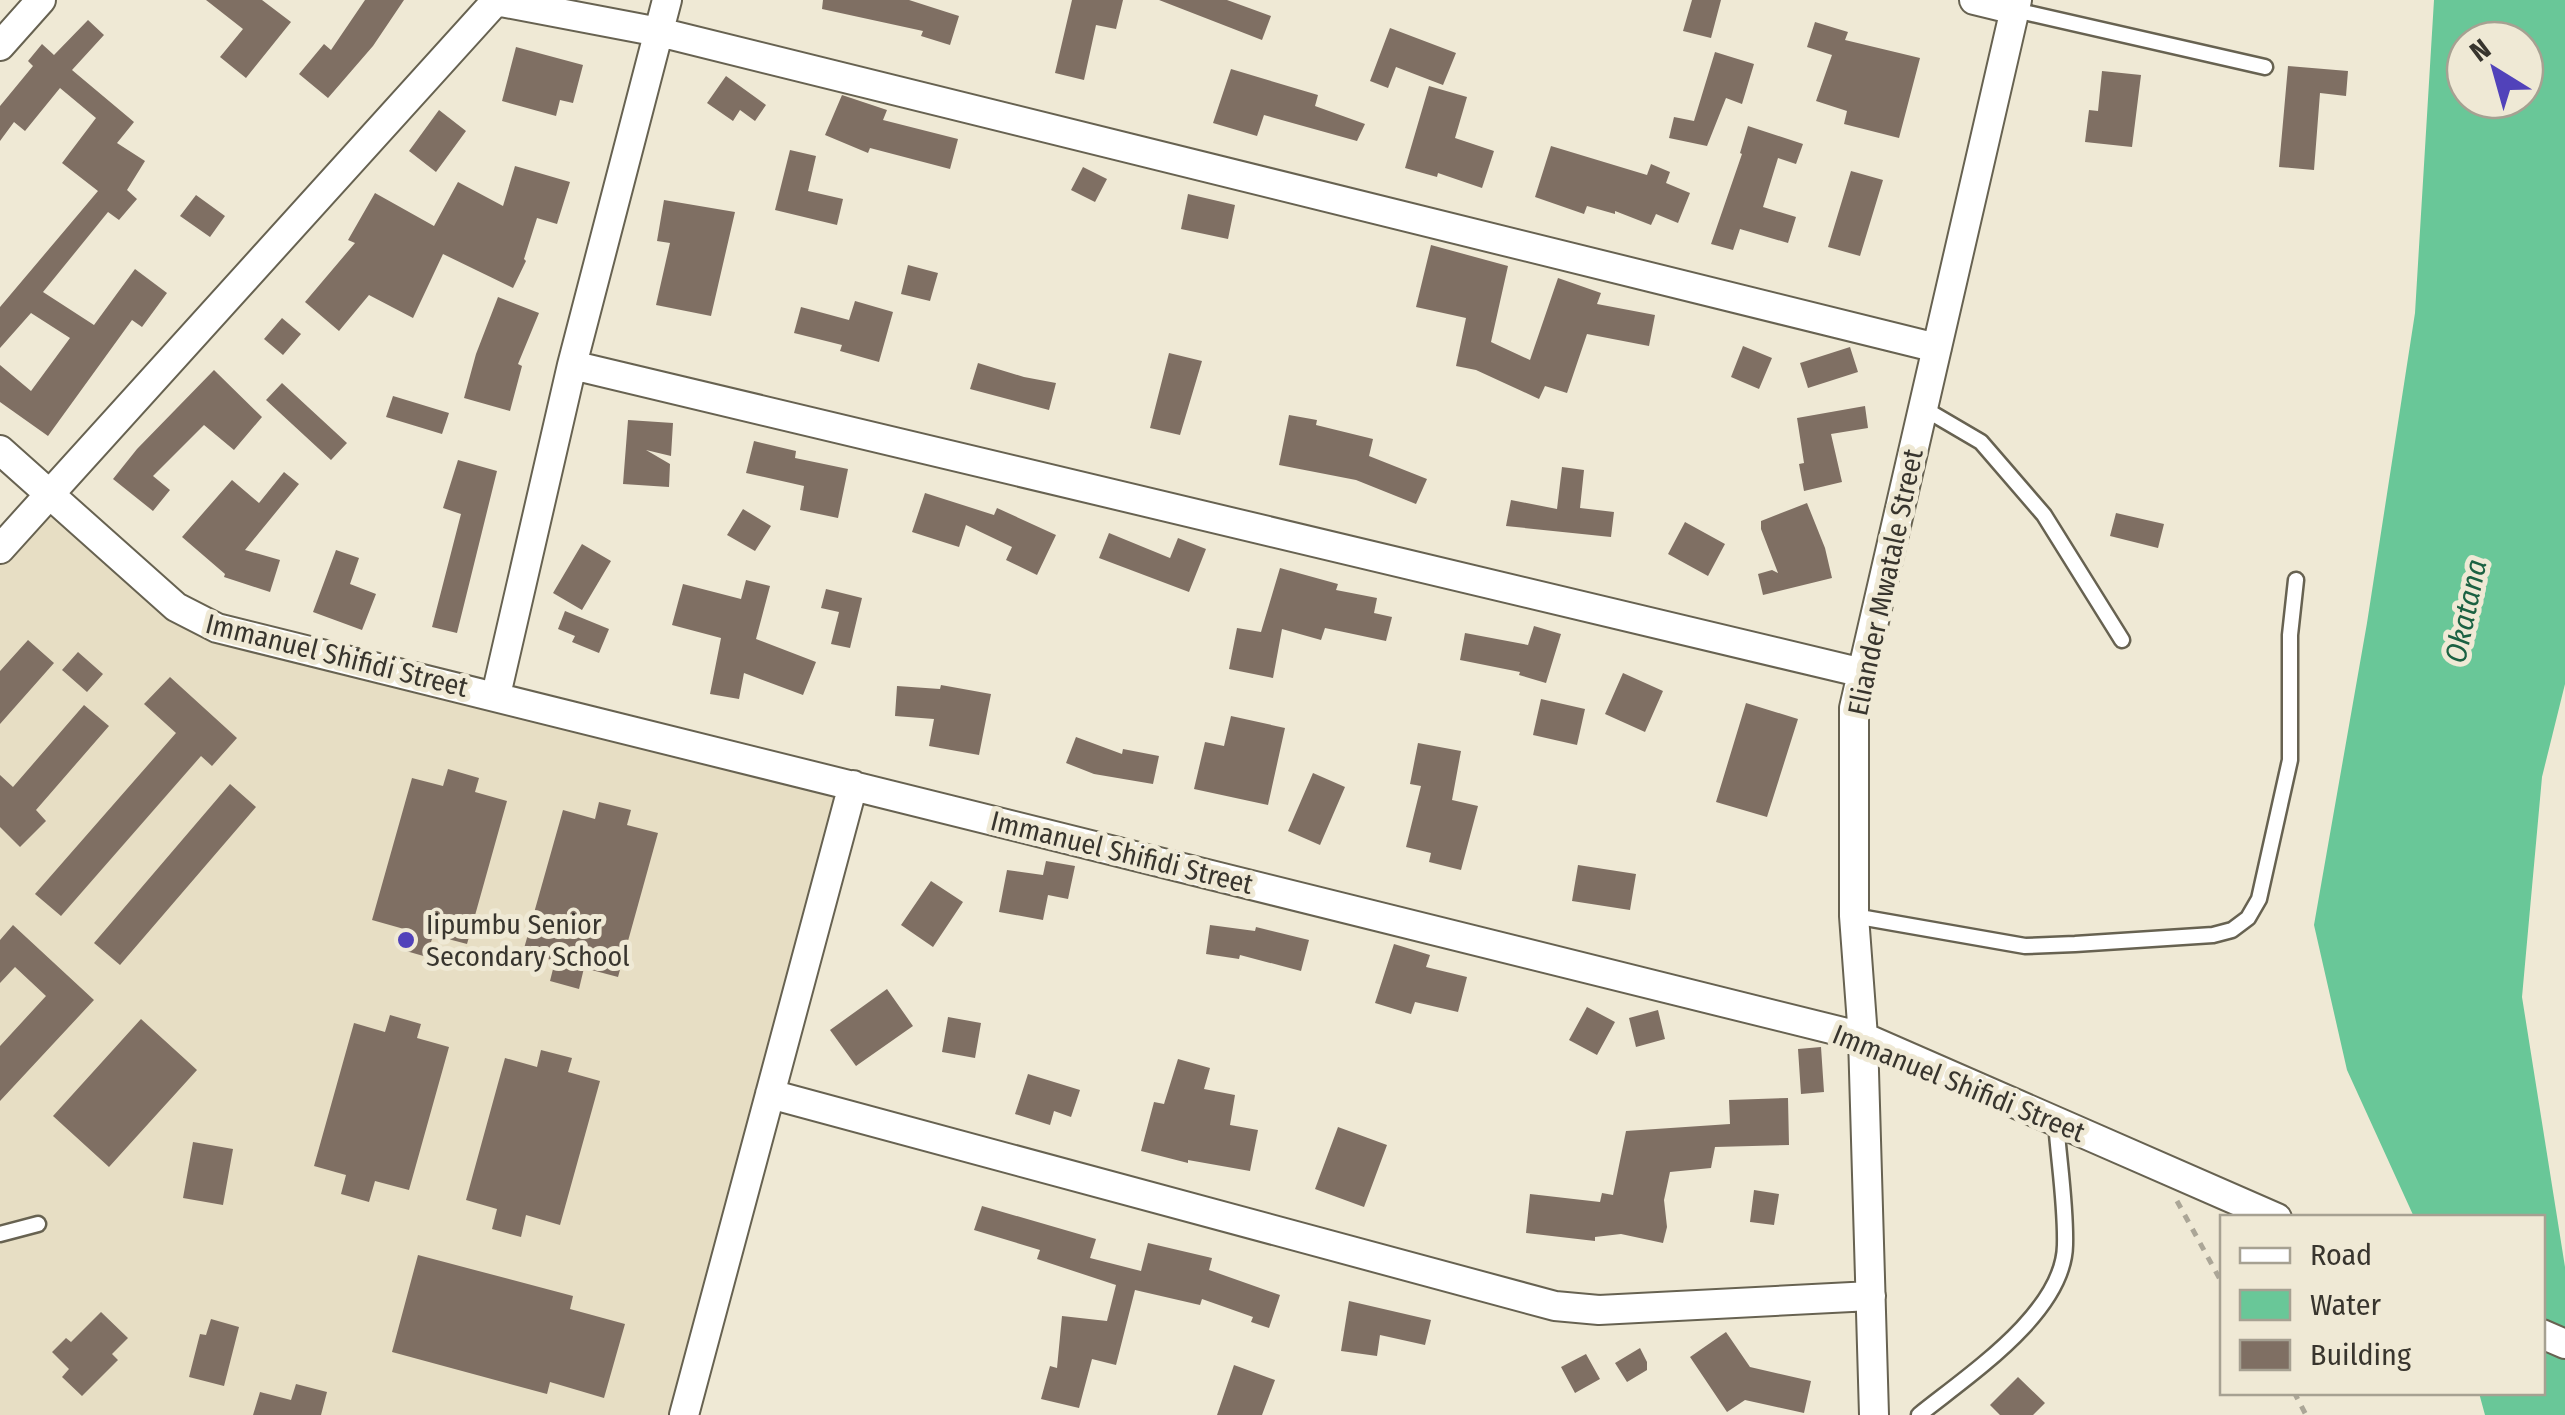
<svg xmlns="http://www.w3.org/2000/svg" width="2565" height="1415" viewBox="0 0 2565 1415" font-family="'Fira Sans Condensed',sans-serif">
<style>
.built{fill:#e7dec4}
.water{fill:#69c798;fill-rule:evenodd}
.building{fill:#7f6f63}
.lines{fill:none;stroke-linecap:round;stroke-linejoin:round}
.service-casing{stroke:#676251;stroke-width:19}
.minor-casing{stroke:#676251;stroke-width:32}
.path{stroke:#aba697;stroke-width:5;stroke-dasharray:8 8;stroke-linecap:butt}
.service{stroke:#fff;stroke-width:14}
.minor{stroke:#fff;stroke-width:28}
.poi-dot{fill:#5142ba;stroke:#efe9d5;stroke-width:4}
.labels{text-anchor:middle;stroke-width:10;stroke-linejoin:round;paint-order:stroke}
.street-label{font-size:28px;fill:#38352e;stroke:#efe9d5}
.poi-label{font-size:28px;fill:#38352e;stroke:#efe9d5;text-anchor:start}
.water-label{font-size:30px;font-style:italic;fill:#1b6142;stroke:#efe9d5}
</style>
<rect width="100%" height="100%" fill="#efe9d5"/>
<path class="built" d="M49,493L176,607L853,785L684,1415H0V549Z"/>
<path class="water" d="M2434,0H2565V684L2542,777L2522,997L2565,1267V1415H2485L2479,1393L2542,1392V1218L2414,1217L2347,1070L2314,925L2367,623L2415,313ZM2465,40H2525V100H2465Z"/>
<path class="building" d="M206,0H262L291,22L246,78L220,57L243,29Z
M365,0H404L373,46L328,98L299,74L324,44L331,50Z
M823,0H909L959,16L950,45L921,36L923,31L822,9Z
M1072,0H1123L1116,29L1096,25L1084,80L1055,73Z
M1159,0H1227L1271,16L1262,40Z
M1692,0H1721L1711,38L1683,31Z
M88,20L104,35L72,70L134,122L117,143L145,161L127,190L137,199L119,220L108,212L43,292L94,325L135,269L167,293L142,327L132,320L48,436L0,402V365L31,391L70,338L31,313L0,348V307L98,191L62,163L96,118L60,88L25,131L14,122L0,141V106L33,66L28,61L42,44L54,55Z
M1815,22L1848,32L1845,40L1920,58L1899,138L1844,124L1847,111L1816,101L1832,55L1807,47Z
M1390,28L1456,53L1443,85L1396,67L1388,88L1370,81Z
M516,47L583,65L573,103L560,100L556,116L502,101Z
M1715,52L1754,64L1742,104L1726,98L1707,146L1669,138L1674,117L1694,121Z
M2288,66L2348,71L2346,96L2320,93L2314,170L2279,167Z
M1231,69L1318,95L1315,106L1365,124L1357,141L1264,115L1257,136L1213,123Z
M2102,71L2141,75L2132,147L2085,142L2089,110L2098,111Z
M726,76L766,105L755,121L740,110L733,121L707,103Z
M1429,86L1467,97L1455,138L1494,151L1482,188L1438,173L1437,177L1405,168Z
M842,95L887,110L883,120L958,139L950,169L870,148L868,153L825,135Z
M439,110L466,131L436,172L409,151Z
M1748,126L1803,144L1796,164L1778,158L1763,207L1796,217L1788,243L1740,229L1733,250L1711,244L1742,154L1740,153Z
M1551,146L1647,175L1651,164L1670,172L1666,183L1690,193L1678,223L1656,214L1651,225L1615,211V214L1587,206L1584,214L1535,197Z
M790,150L816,156L808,191L843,199L837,225L775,210Z
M515,166L570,182L557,224L537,218L524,259L526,261L513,288L443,254L413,318L369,295L339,331L305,302L355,243L348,240L375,193L434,226L458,182L503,206Z
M1083,167L1107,179L1095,202L1071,190Z
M1851,171L1883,180L1860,256L1828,247Z
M1188,194L1235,205L1228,239L1181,229Z
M196,195L225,216L210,237L180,216Z
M664,200L735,212L711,316L656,305L670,243L657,241Z
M1431,245L1508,266L1491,342L1530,360L1558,278L1601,293L1597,304L1655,315L1649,346L1587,334L1567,393L1545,386L1539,399L1476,370L1456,366L1466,318L1416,307Z
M908,265L938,273L930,301L901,294Z
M498,297L539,313L518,364L522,366L510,411L464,398L476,354Z
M855,301L893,312L879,362L840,351L842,345L794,333L801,307L849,320Z
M282,318L301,334L283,355L264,339Z
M1743,346L1772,358L1759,389L1731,377Z
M1850,347L1858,372L1808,388L1800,363Z
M1169,353L1202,361L1180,435L1150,428Z
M978,363L1024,377L1056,383L1049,410L970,389Z
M214,370L262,417L234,450L204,425L153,476L170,490L153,511L113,479L137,449Z
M282,383L347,443L331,460L266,400Z
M393,396L449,413L442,434L386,417Z
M1865,406L1868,428L1831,434L1842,482L1804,491L1799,464L1804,463L1797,418Z
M1289,415L1317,420L1316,425L1373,439L1369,456L1427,479L1416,504L1356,480L1279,465Z
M628,420L673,423L671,456L646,450L670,464L669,487L623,484Z
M754,441L796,451L795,458L848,469L838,518L800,510L804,486L746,473Z
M458,460L497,471L457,633L432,627L461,514L443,508Z
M1562,467L1584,470L1580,508L1614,512L1611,537L1506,526L1511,500L1557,509Z
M284,472L299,484L245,550L280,560L270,592L224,577L225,574L182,537L232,480L259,503Z
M925,493L994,515L997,508L1056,535L1037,575L1006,560L1012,547L966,525L959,547L912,532Z
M1807,503L1825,548L1832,578L1763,595L1758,574L1772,570L1778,573L1761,529V521Z
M743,509L771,526L755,551L727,535Z
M2116,513L2164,524L2158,548L2110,536Z
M1685,522L1725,544L1708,576L1668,554Z
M1109,533L1170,558L1178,538L1206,549L1189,592L1099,558Z
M582,544L611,561L582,610L553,593Z
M336,550L359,558L350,584L376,594L362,630L313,612Z
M1280,568L1338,584L1336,590L1377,598L1374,613L1392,617L1386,641L1325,628L1321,640L1282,629L1273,678L1229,669L1237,628L1261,632Z
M746,580L770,586L756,639L816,662L803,695L744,673L739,699L710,694L721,638L672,625L683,584L741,599Z
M826,589L862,598L850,648L831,644L839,612L821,608Z
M565,611L609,629L599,653L572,642L575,636L558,629Z
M1534,626L1561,634L1546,683L1519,675L1520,672L1460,660L1465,633L1528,645Z
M28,640L54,663L0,724V671Z
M78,652L103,674L87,692L62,670Z
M1623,673L1663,691L1645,732L1605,714Z
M170,677L237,738L212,766L201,756L61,916L35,894L176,733L144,704Z
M941,685L991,694L979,755L929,746L934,719L895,716L897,686L940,689Z
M1541,699L1585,709L1577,745L1533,735Z
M1746,703L1798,719L1767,817L1716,802Z
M84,705L109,726L36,810L46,821L20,847L0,827V775L13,787Z
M1231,716L1285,728L1268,805L1194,789L1205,742L1224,746Z
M1076,737L1122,754L1123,749L1159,756L1153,784L1094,774L1066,763Z
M1418,743L1461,751L1452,800L1478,806L1461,870L1429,862L1431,853L1406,847L1421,786L1410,784Z
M448,769L479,778L475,792L507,801L467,944L433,935L427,957L399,949L404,929L372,920L412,778L443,786Z
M1313,773L1345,787L1320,845L1288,831Z
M230,784L256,807L120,965L94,943Z
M599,802L631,810L627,825L658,833L618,977L584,968L579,989L550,981L555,961L523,952L563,810L595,819Z
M1046,861L1075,866L1068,899L1048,895L1043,920L999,912L1007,870L1043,875Z
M1578,865L1636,874L1630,910L1572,901Z
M931,881L963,902L933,947L901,925Z
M13,925L94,1000L0,1101V1046L46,996L15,967L0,983V940Z
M1210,925L1255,931L1256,927L1309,940L1301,971L1240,955L1239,959L1206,954Z
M1394,944L1430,955L1426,967L1467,977L1458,1012L1415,1002L1411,1014L1375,1003Z
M887,989L913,1026L856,1066L830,1030Z
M1587,1007L1615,1022L1597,1055L1569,1040Z
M1658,1010L1665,1039L1636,1047L1629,1018Z
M390,1015L421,1024L417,1038L449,1047L409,1190L375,1181L369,1202L341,1194L346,1175L314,1166L354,1023L385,1032Z
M948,1017L981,1023L975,1058L942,1052Z
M141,1019L197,1070L109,1167L53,1116Z
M1821,1047L1824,1092L1801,1094L1798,1049Z
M541,1050L572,1058L568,1072L600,1081L560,1225L526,1215L521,1237L492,1229L497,1209L466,1200L505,1058L537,1067Z
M1178,1059L1210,1068L1204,1089L1235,1095L1230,1125L1258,1130L1250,1171L1188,1160V1163L1141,1151L1154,1102L1164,1104Z
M1028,1074L1080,1090L1071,1117L1054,1111L1050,1125L1015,1114Z
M1788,1098L1789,1145L1715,1147L1711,1168L1670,1172L1664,1200L1667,1227L1663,1243L1621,1234L1595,1237V1241L1526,1233L1530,1194L1600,1202L1602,1193L1613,1195L1626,1131L1730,1124L1729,1100Z
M1338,1127L1387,1145L1364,1207L1315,1189Z
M193,1142L233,1149L223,1205L183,1198Z
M1754,1190L1779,1194L1774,1225L1750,1222Z
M982,1206L1096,1239L1090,1258L1141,1271L1148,1243L1212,1258L1209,1270L1280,1295L1269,1328L1251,1322L1253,1317L1202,1299L1200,1305L1135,1290L1116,1365L1092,1359L1079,1408L1041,1399L1050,1366L1057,1368L1062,1316L1107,1321L1116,1285L1037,1259L1040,1250L974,1230Z
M418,1255L573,1296L570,1309L625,1324L604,1398L550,1382L547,1394L392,1352Z
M1349,1301L1431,1320L1425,1345L1380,1335L1377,1356L1341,1351Z
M101,1312L128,1338L112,1354L118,1360L82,1396L62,1377L69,1369L52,1352L66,1338L71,1342Z
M211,1319L239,1327L224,1386L189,1377L200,1334L206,1335Z
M1726,1332L1750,1367L1811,1381L1804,1413L1745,1400L1727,1412L1690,1357Z
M1640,1348L1647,1362V1370L1627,1382L1615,1363Z
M1586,1354L1600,1379L1575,1393L1561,1367Z
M1234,1365L1275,1380L1262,1415H1217Z
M2018,1377L2045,1403L2033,1415H2000L1990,1405Z
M296,1384L327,1392L321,1415H253L260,1392L291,1400Z"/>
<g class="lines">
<g class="service-casing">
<path id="service" d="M2015,10L2265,67
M1923,408L1981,442L2044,515L2122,640
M1854,916L2025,946L2075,944L2213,935L2232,930L2248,918L2259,899L2290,760V635L2296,580
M0,1234L38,1224
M1919,1415C1967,1376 2064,1313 2065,1245C2066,1205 2059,1163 2056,1122"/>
</g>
<g class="minor-casing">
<path id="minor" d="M1974,0L2015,10
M0,46L41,0
M572,365L1863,673
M0,450L176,607L217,628L1863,1037L2277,1218
M0,549L496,1L659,32L1937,348
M496,695L572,365L667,0
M770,1094L1555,1306L1599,1310L1871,1296
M2542,1334L2565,1344
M684,1415L853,785
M1874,1415L1863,1037L1854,916V708L2017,0"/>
</g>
<path class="path" d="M2177,1201L2222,1283
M2294,1392L2306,1415"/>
<use href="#service" class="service"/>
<use href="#minor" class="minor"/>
</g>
<circle class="poi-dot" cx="406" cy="940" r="10"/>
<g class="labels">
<g class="street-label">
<text transform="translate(1885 582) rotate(-78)" y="10">Eliander Mwatale Street</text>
<text transform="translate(337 655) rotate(14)" y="10">Immanuel Shifidi Street</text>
<text transform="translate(1122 852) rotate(14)" y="10">Immanuel Shifidi Street</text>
<text transform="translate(1959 1083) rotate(22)" y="10">Immanuel Shifidi Street</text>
</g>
<g class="poi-label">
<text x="426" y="934">Iipumbu Senior<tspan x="426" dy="32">Secondary School</tspan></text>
</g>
<g class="water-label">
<text transform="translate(2466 611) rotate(-78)" y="10">Okatana</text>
</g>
</g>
<rect x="2220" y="1215" width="325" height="180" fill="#efe9d5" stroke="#a6a192" stroke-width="2.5"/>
<rect x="2240" y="1248" width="50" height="15" fill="#ffffff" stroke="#a6a192" stroke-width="2.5"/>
<text x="2310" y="1265" font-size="30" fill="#38352e">Road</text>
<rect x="2240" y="1290" width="50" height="30" fill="#69c798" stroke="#a6a192" stroke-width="2.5"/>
<text x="2310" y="1315" font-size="30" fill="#38352e">Water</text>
<rect x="2240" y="1340" width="50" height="30" fill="#7f6f63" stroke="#a6a192" stroke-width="2.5"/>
<text x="2310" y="1365" font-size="30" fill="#38352e">Building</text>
<g transform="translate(2495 70) rotate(323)"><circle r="48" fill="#efe9d5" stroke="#a6a192" stroke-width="2.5"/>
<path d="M0-8L18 38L0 25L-18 38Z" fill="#5142ba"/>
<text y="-15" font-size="28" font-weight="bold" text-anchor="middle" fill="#38352e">N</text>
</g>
</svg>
